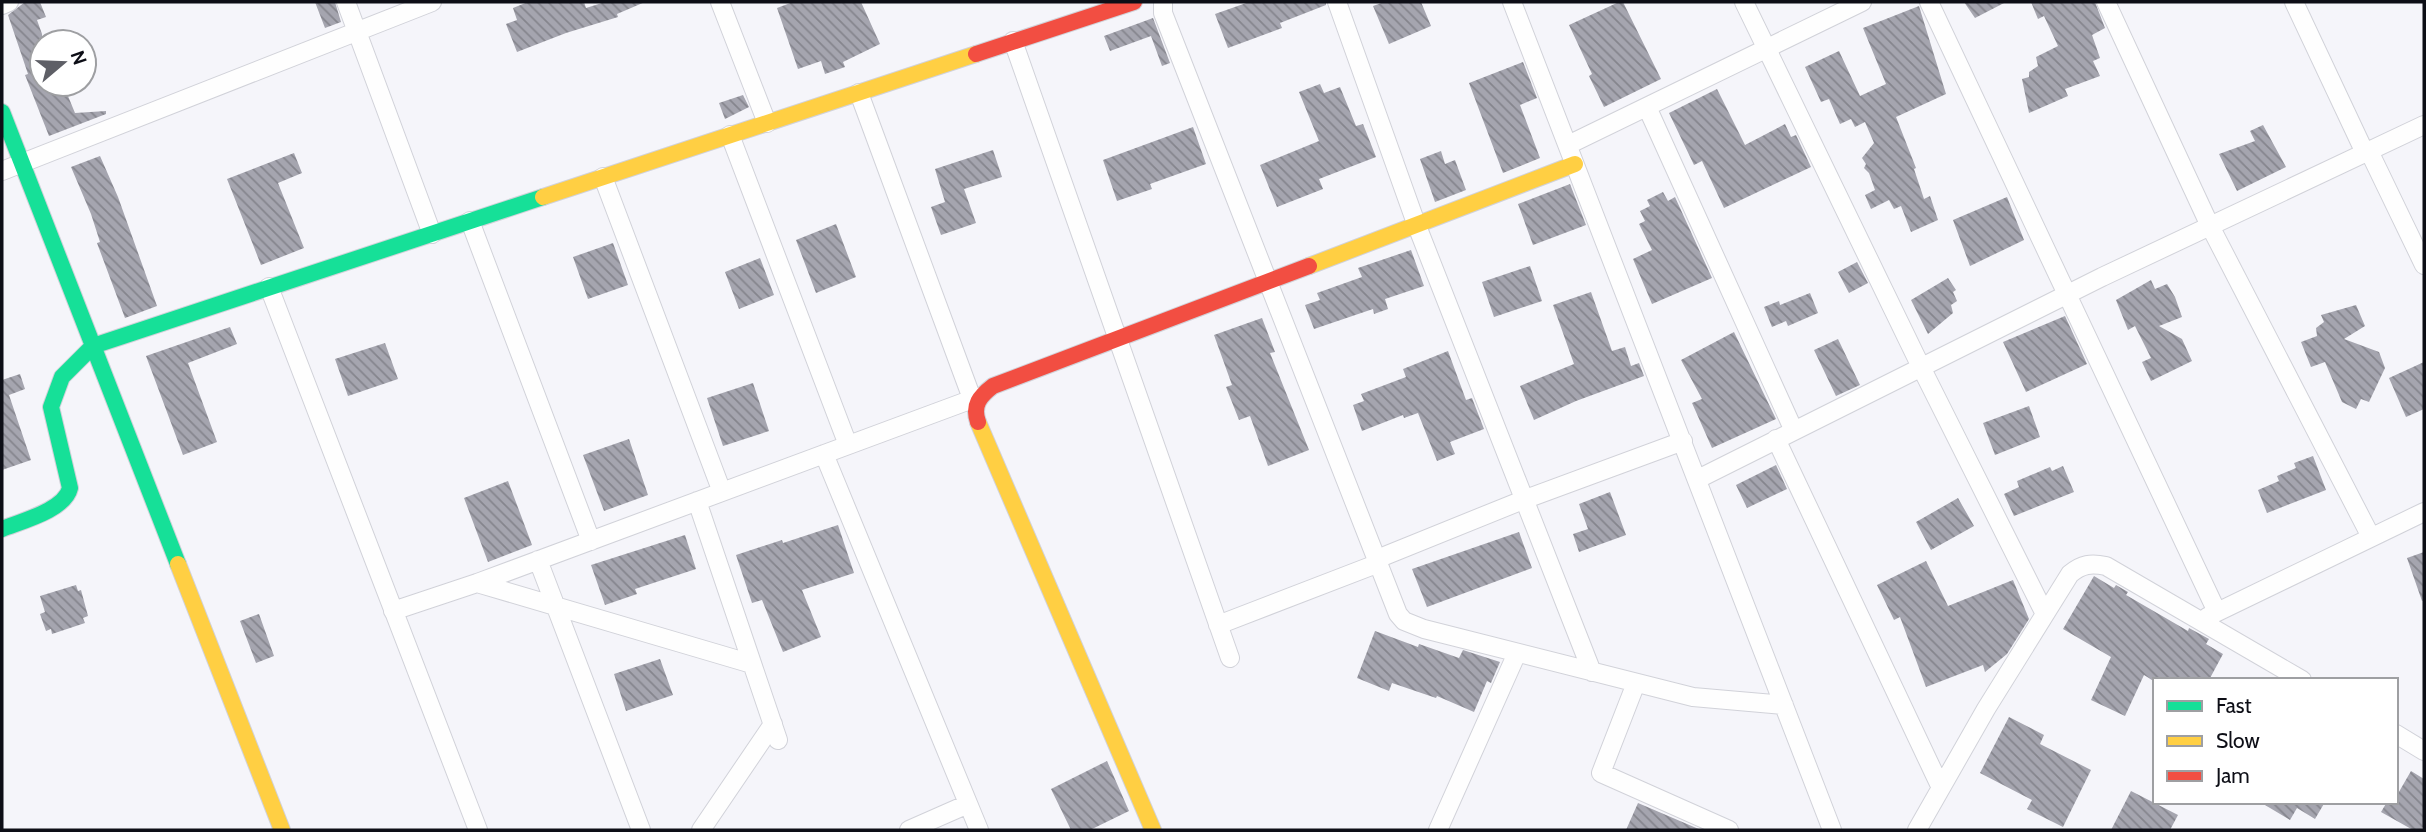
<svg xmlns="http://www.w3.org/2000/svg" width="2426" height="832" viewBox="0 0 2426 832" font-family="Cabin,sans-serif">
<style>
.building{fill:url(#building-back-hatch)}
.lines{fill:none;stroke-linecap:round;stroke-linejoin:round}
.street-casing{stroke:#d1d2d9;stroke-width:20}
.fast-casing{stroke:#d1d2d9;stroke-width:18}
.slow-casing{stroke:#d1d2d9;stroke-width:18}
.jam-casing{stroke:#d1d2d9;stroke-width:18}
.street{stroke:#fefefe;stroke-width:18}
.fast{stroke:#16e098;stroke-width:16}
.slow{stroke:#ffcf43;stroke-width:16}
.jam{stroke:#f24e42;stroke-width:16}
</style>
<defs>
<pattern id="building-back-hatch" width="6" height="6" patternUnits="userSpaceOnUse" patternTransform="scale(1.75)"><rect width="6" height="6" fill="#a5a5af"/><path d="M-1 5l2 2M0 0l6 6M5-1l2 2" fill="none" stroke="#85858d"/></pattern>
</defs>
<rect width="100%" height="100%" fill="#f5f5fa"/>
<path class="building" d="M25,2H40L46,17L37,20L42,34V84H63L75,113L106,111V114L49,136L25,75L28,74L8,15Z
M315,2H335L341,22L325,28Z
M528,2H584L586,8L605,2H645L617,14L618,17L566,33L517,52L506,24L517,20L513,8Z
M793,2H861L880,44L843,62L845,67L825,74L821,61L798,69L777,8Z
M1249,2H1326V5L1280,23L1282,28L1228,48L1215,14Z
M1384,2H1421L1431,26L1389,44L1373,6Z
M1619,2H1623L1661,79L1604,107L1589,76L1592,74L1569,25Z
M1964,2H2006L1975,18Z
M2031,2H2095L2105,28L2092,35L2100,58L2093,61L2100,76L2065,89L2068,96L2029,113L2022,79L2029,77V72L2038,66L2036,57L2058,46L2044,16L2038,19Z
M1919,6L1946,94L1896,117L1916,168L1914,169L1924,199L1930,196L1938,220L1911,232L1901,206L1894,209L1889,200L1871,209L1865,195L1875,190L1869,173L1864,168L1866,164L1862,158L1874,143L1865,122L1855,127L1851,119L1840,124L1829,99L1821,102L1805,67L1839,51L1860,96L1886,84L1863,28Z
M1153,18L1170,63L1162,66L1151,36L1110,51L1104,36Z
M1523,62L1537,98L1520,105L1540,158L1503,173L1469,83Z
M1320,84L1324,93L1340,87L1356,126L1363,124L1376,157L1319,179L1323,189L1277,207L1260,165L1319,141L1299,92Z
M1717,89L1745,145L1785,124L1791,137L1796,135L1811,167L1724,208L1702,161L1694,165L1669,113Z
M743,95L749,107L725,119L719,103Z
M2263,125L2286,167L2237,191L2219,154L2255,141L2250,131Z
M1193,127L1206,164L1150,184L1152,189L1117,201L1103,160Z
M993,150L1002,177L964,189L976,223L941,235L931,207L945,202L935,169Z
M1441,151L1445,164L1455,160L1466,190L1435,202L1420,159Z
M294,153L302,173L278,183L304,248L261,265L227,179Z
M100,156L118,197L157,306L125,318L97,243L100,242L91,214L71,167Z
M1570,184L1586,225L1533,245L1518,204Z
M1663,192L1668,201L1675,197L1712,278L1652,304L1633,259L1652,250L1639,224L1645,221L1640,211L1650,206L1647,200Z
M2007,197L2024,240L1970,266L1953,220Z
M836,224L856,277L816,293L796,240Z
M613,243L628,285L588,299L573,257Z
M1411,250L1424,286L1385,299L1388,309L1374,314L1373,309L1314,329L1305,305L1320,300L1317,293L1362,277L1358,268Z
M760,258L774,295L739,309L725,272Z
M1857,262L1868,283L1849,293L1838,272Z
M1530,266L1542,301L1494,317L1482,282Z
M1948,278L1956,290L1953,292L1957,301L1951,305L1953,313L1928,334L1911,300Z
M2151,280L2155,289L2167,284L2175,297L2182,317L2159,326L2182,339L2192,361L2151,381L2142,362L2151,358L2135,326L2128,330L2116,300Z
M1591,292L1612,351L1625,347L1631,366L1639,363L1644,376L1576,401L1534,420L1520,386L1574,364L1553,305Z
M1810,293L1818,313L1788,326L1786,321L1772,327L1764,307L1779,301L1780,305Z
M2356,305L2365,326L2344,339L2379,352L2385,368L2369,402L2361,399L2356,409L2342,402L2325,362L2311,367L2301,342L2317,336L2316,328L2324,322L2321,315Z
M2065,316L2087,364L2026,392L2003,342Z
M1262,318L1275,352L1270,353L1309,450L1268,466L1250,416L1239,420L1226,387L1232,385L1214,335Z
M230,327L237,344L188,363L217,442L183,455L146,356Z
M1734,332L1776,419L1712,448L1692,403L1702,399L1681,360Z
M1838,339L1860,385L1836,396L1814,350Z
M385,343L398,379L348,396L335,359Z
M1448,351L1466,400L1472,398L1484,429L1450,442L1455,454L1437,461L1418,413L1404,418L1403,415L1362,431L1353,405L1364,401L1361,394L1406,377L1403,369Z
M2424,362V409L2406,417L2389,378Z
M20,374L25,389L9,395L31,460L2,470V380Z
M753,383L769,431L723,446L707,398Z
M2029,406L2040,437L1995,455L1983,423Z
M629,439L648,495L604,511L583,455Z
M2313,456L2326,490L2267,513L2258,490L2279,481L2277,476L2296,468L2294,463Z
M1776,465L1787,489L1747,508L1736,485Z
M2063,466L2074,492L2014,516L2004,494L2019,487L2017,481L2050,467L2052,471Z
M508,481L532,545L488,562L464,498Z
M1610,492L1626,535L1579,552L1573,534L1588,529L1579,504Z
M1958,498L1974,526L1931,550L1916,522Z
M838,525L854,573L802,590L821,637L783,652L762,600L752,603L736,555L782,540L783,543Z
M1519,532L1532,568L1427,607L1412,569Z
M685,535L696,569L635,589L637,594L605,605L591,565Z
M2424,552V600L2422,601L2407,558Z
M1926,561L1948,606L2013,580L2029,619L2007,654L1985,672L1983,665L1926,687L1900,617L1894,620L1877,585Z
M2094,576L2114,588L2116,585L2128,592L2126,595L2188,631L2189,628L2209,639L2206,644L2223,654L2209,680H2152L2144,675L2125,716L2091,700L2111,657L2063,629Z
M76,585L78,591L81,590L88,616L83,618L85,623L52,634L51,629L46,631L40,614L45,612L40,596Z
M259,614L274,656L256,663L240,621Z
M1375,631L1418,647L1419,644L1459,658L1463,650L1500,662L1491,683L1487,681L1474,712L1437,696L1436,698L1392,683L1389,691L1357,678Z
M660,659L673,695L626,711L614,674Z
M2009,717L2044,735L2040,744L2091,770L2063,827L2027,809L2032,800L1980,773Z
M1107,761L1129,811L1090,830H1071L1051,789Z
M2411,771L2424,779V825L2421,830H2413L2381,812L2387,802H2396V797Z
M2131,791L2178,815L2170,830H2111Z
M2260,802H2325L2315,819L2297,808L2290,820Z
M1638,803L1701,830H1626Z"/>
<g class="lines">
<g class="street-casing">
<path id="street" d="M346,2L432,234
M720,2L767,123
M1163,2V13L1398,614L1404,621L1424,629L1693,697L1784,705
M1337,2L1417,226L1592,672
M1512,2L1832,830
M1744,2L1921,367L2045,614
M1929,2L2217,612
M2106,2L2210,226L2371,537
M2294,2L2365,153
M2,5L9,2
M1013,41L1230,658
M859,93L974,404
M1647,107L1794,431
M730,135L848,445
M1568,145L1862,2
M2369,151L2424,265
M2,171L432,2
M603,177L722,492
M470,221L591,541
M269,287L478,830
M1776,439L1941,788
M824,454L979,830
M1698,479L2102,277L2424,125
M697,501L778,740
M1377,559L1523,500L1683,441
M538,560L641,830
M477,583L752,664
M393,611L477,583L978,397
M2207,617L2424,512
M1218,625L1379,563
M1636,683L1601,773L1729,830
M2396,734L2424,751
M701,830L773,724
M909,830L968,804
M1438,830L1517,653
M1917,830L1986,709L2070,574C2082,564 2091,563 2106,566L2302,680"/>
</g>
<g class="fast-casing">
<path id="fast" d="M2,112L178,564
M2,529C22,521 65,510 70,488L51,407L62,377L93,346L543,197"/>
</g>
<g class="slow-casing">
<path id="slow" d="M543,197L976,54
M1309,266L1575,164
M978,422L1153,830
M178,564L282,830"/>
</g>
<g class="jam-casing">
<path id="jam" d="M976,54L1134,2
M978,422C972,405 980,396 993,386L1309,266"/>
</g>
<use href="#street" class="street"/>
<use href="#fast" class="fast"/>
<use href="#slow" class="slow"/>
<use href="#jam" class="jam"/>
</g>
<rect width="2426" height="832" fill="none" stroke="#0d0e16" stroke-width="7"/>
<rect x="2153" y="678" width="245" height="126" fill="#ffffff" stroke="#9e9fa2" stroke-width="2"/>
<rect x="2167" y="701" width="35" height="10" fill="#16e098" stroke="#9e9fa2" stroke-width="2"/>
<text x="2216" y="713" font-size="21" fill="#0d0e16">Fast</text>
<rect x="2167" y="736" width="35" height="10" fill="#ffcf43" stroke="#9e9fa2" stroke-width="2"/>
<text x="2216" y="748" font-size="21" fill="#0d0e16">Slow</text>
<rect x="2167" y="771" width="35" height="10" fill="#f24e42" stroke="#9e9fa2" stroke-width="2"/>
<text x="2216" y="783" font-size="21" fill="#0d0e16">Jam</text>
<g transform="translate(63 63) rotate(71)"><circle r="33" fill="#ffffff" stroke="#9e9fa2" stroke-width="2"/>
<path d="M0-5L12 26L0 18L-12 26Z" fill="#5e5f66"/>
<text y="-10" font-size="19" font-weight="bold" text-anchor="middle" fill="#0d0e16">N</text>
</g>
</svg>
